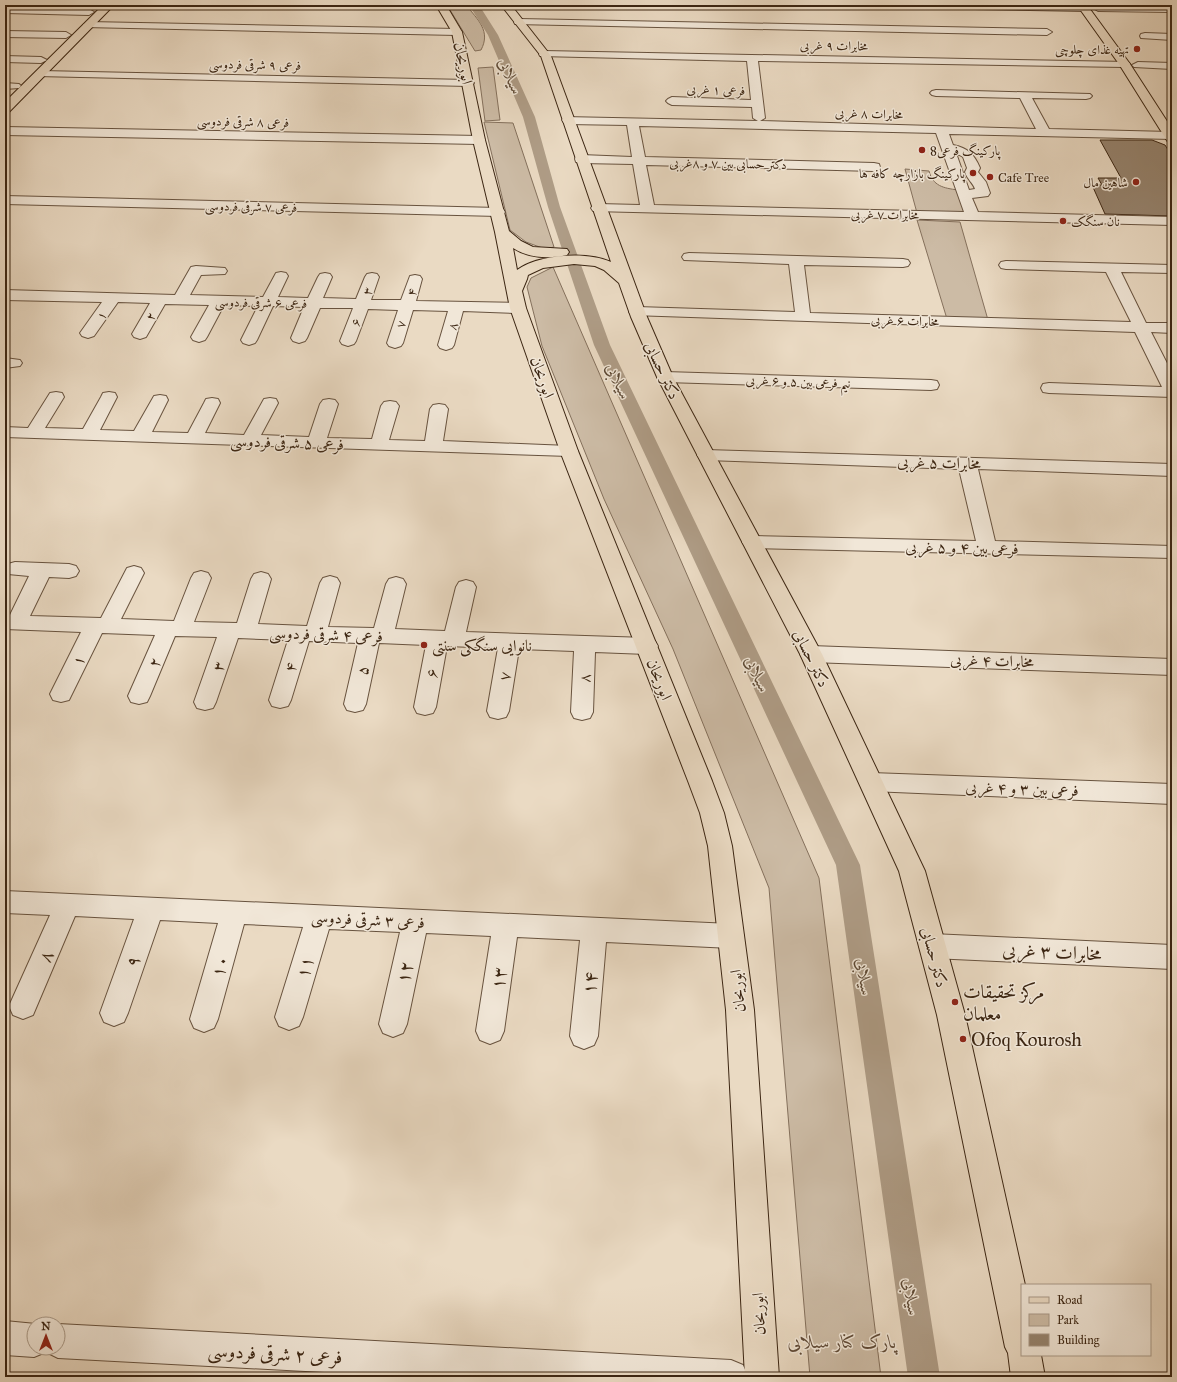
<svg xmlns="http://www.w3.org/2000/svg" width="1177" height="1382" viewBox="0 0 1177 1382" font-family="'IM FELL Great Primer',Amiri,serif">
<style>
.green{fill:#ccbba5;stroke:#84705c}
.lines{fill:none;stroke-linecap:round;stroke-linejoin:round}
.canal{fill:#af9d87;fill-rule:evenodd}
.building{fill:#96846f;stroke:#3c2613}
.minor-casing{stroke:#68533f;stroke-width:2}
.major-casing{stroke:#3c2613;stroke-width:2}
.minor{fill:#f1e7d8;fill-rule:evenodd}
.major{fill:#eadac3;fill-rule:evenodd}
.poi-dot{fill:#8f2418;stroke:#f1e7d8;stroke-width:1.5}
.labels{text-anchor:middle;stroke-width:3;stroke-linejoin:round;paint-order:stroke}
.far-street-label{font-size:13px;fill:#3c2613;stroke:#f1e7d8}
.far-poi-label{font-size:13px;fill:#3c2613;stroke:#f1e7d8;text-anchor:end}
.street-label{font-size:16px;fill:#3c2613;stroke:#f1e7d8}
.poi-label{font-size:16px;fill:#3c2613;stroke:#f1e7d8;text-anchor:start}
.water-label{font-size:17px;font-style:italic;fill:#5e4a36;stroke:#f1e7d8}
.near-street-label{font-size:19px;fill:#3c2613;stroke:#f1e7d8}
.near-poi-label{font-size:19px;fill:#3c2613;stroke:#f1e7d8;text-anchor:start}
.near-park-label{font-size:19px;font-style:italic;fill:#604b38;stroke:#f1e7d8}
</style>
<rect width="100%" height="100%" fill="#eadac3"/>
<filter id="stains"><feTurbulence type="fractalNoise" baseFrequency=".005" numOctaves="4"/><feColorMatrix values="0 0 0 0 .2 0 0 0 0 .09 0 0 0 0 .02 0 0 0 .5 -.17"/></filter>
<radialGradient id="worn" r=".72"><stop offset=".6" stop-color="#630" stop-opacity="0"/><stop offset="1" stop-color="#630" stop-opacity=".3"/></radialGradient>
<path class="green" d="M447,5H466C478,20 491,31 481,50L475,51Z
M493,67L500,120L485,121L478,68Z
M484,122L513,123L554,247L545,249L526,242L510,230Z
M905,169L929,171C933,186 943,188 958,190L965,213H917Z
M917,220L960,222L988,320L947,319Z
M553,267L819,878L881,1377H810L769,888L673,649L604,499L542,346L527,287L531,278Z"/>
<g class="lines">
<path class="canal" d="M469,5H479L498,35L535,117L560,207L610,345L860,865L940,1377H908L836,865L594,345L548,207L523,117L488,35Z"/>
</g>
<path class="building" d="M1100,140H1152L1165,145L1172,156V216L1105,214L1092,185H1102L1098,178H1121Z"/>
<g class="lines">
<g class="minor-casing">
<path id="minor" d="M911,5H1084L1089,8L1084,11L916,8Z
M1101,5L1172,6V12L1098,11L1093,8L1094,6Z
M5,7L89,9L94,12L89,15L5,13Z
M519,19L1047,29L1052,32L1047,35L515,24L514,22L515,20Z
M88,22L457,29L462,32L457,35L84,27L83,25Z
M5,31L66,32L71,35L66,38L5,37Z
M1145,33L1172,34V40L1141,38L1140,36L1141,34Z
M544,51L1128,62L1130,64L1128,66L1124,67L758,61L765,118L760,121L1036,129L1020,98L936,96L932,95L930,93L932,91L936,90L1090,94L1092,96L1090,98L1086,99L1032,98L1049,129L1170,132L1172,133V139L949,134L953,145C968,148 974,154 980,168L978,172L986,182L990,193L988,196L972,198L978,212L1172,217V225L593,211L591,208L593,205L598,204L640,205L633,164L581,163L576,162L575,159L576,156L581,155L632,157L627,125L568,124L564,123L562,120L564,117L758,121L753,118L752,107L672,105L668,103L666,101L668,99L672,97L751,100L747,61L540,56L539,54ZM639,126L936,133L964,212L654,205L646,165L874,171L879,170L880,167L879,164L874,163L645,157ZM956,153L963,157L967,168L965,172C967,179 973,183 975,189L969,190Z
M5,56L41,57L47,60L41,63L5,62Z
M1138,62L1172,63V69L1134,67L1132,65Z
M41,71L468,80L472,81L474,83L472,85L468,86L37,76L35,74L37,72Z
M5,83L19,84L21,86L19,88L5,89Z
M5,127L479,136L483,137L485,140L483,143L479,144L5,135Z
M5,196L498,208L503,209L505,212L503,215L498,216L5,204Z
M689,253L903,259L908,260L910,263L908,266L903,267L804,265L810,313L1131,322L1106,272L1006,269L1001,268L999,265L1001,262L1006,261L1172,265V273L1121,272L1146,323H1172V333L1151,332L1172,373V397L1049,393L1043,392L1041,388L1043,384L1049,383L1162,387L1135,332L632,315L629,312L632,309L637,307L795,312L789,264L684,260L682,257L684,254Z
M196,266L225,268L227,271L225,274L201,275L190,295L263,297L276,273L281,272L286,273L288,276L278,297L308,298L318,277L320,274L325,273L330,274L332,277L323,298L356,299L365,277L367,274L372,273L377,274L379,277L371,300H401L410,276L415,275L420,276L422,279L416,301L518,303L523,305L526,308L523,311L518,313L463,311L454,345L452,348L446,350L440,348L438,345L448,311L413,310L403,343L401,346L395,348L389,346L387,343L398,310L368,309L356,341L354,344L348,346L342,344L340,341L353,308H320L307,338L305,341L299,343L293,341L291,338L304,307L273,306L257,340L255,343L249,345L243,343L241,340L258,306L224,305L207,337L205,340L199,342L193,340L191,337L209,305L165,304L146,337L140,339L134,337L132,334L150,303L118,302L94,336L88,338L82,336L80,333L102,302L5,300V290L175,295L191,267Z
M5,358L20,360L22,363L20,366L5,368Z
M665,372L931,380L937,381L939,385L937,389L931,390L665,382L659,381L657,377L659,373Z
M56,392L62,393L64,397L45,428L83,429L101,397L103,393L109,392L115,393L117,397L100,430L134,431L154,396L160,395L166,396L168,400L152,432L188,433L204,403L206,399L212,398L218,399L220,403L205,433L244,435L264,399L270,398L276,399L278,403L261,435L309,437L320,404L323,400L329,399L335,400L338,404L327,438L372,439L381,406L384,402L390,401L396,402L399,406L389,440L425,441L430,409L433,405L439,404L445,405L448,409L443,441L569,446L575,447L578,451L575,455L569,456L5,437V427L28,428L50,393Z
M706,450L1172,464V476L978,469L995,541L1172,546V558L752,548L745,546L742,542L745,538L752,536L976,541L959,469L706,460L700,459L697,455L700,451Z
M15,562L69,564L76,566L79,571L76,576L69,578L49,577L30,616L101,618L127,568L134,566L141,568L144,573L121,619L174,621L191,578L194,573L201,571L208,573L211,578L194,622L237,623L251,579L254,574L261,572L268,574L271,579L258,624L307,626L320,583L323,578L330,576L337,578L340,583L328,627L374,628L386,584L389,579L396,577L403,579L406,584L395,629L445,631L456,587L459,582L466,580L473,582L476,587L466,632L647,638L655,641L658,646L655,651L647,654L595,652L593,712L590,718L582,720L574,718L571,712L574,651L519,649L509,711L506,717L498,719L490,717L487,711L498,648L447,646L436,707L433,713L425,715L417,713L414,707L426,645L379,643L366,704L363,710L355,712L347,710L344,704L358,643L309,641L291,700L288,706L280,708L272,706L269,700L288,640L238,638L216,702L213,708L205,710L197,708L194,702L217,637L175,636L150,696L147,702L139,704L131,702L128,696L155,635L102,633L69,700L61,702L53,700L50,694L81,632L5,629V615H10L29,576L8,574L5,569L8,564Z
M811,646L1172,659V675L811,662L803,659L800,654L803,649Z
M871,773L1172,784V804L871,791L863,789L859,782L863,775Z
M5,891L731,924L740,928L744,936L740,944L731,948L606,942L598,1036L594,1045L584,1049L574,1045L570,1036L580,940L517,937L504,1031L500,1040L490,1044L480,1040L476,1031L491,936L426,933L407,1024L403,1033L393,1037L383,1033L379,1024L400,932L329,929L303,1017L299,1026L289,1030L279,1026L275,1017L303,927L244,924L218,1019L214,1028L204,1032L194,1028L190,1019L218,923L160,920L128,1013L124,1022L114,1026L104,1022L100,1013L134,919L75,916L33,1015L23,1019L13,1015L9,1006L50,915L5,913Z
M932,934L1172,945V969L932,958L923,954L919,946L923,938Z
M5,1321L36,1324H34V1348H58V1324L731,1360L743,1365L748,1377H417L58,1358L46,1352L34,1357L5,1355Z"/>
</g>
<g class="major-casing">
<path id="major" d="M103,5H114L9,112L5,113V102Z
M436,5H446L462,32L485,140L509,231L521,241L533,247L567,249L569,252L567,255C549,259 528,258 513,248L517,270C538,254 588,251 611,262L541,56L501,5H511L551,56L647,317L673,377L822,654L925,871L965,1015L1025,1285H1022V1355H1041L1045,1377H1011L1008,1353L1005,1347L937,1015L899,871L800,654L657,377L631,317L619,283L604,270L595,266L574,264L543,268L528,275L527,279L522,291L526,308L578,451L712,781L724,813L732,846L754,1010L779,1377H745L726,1010L708,846L700,813L688,781L560,451L510,308L495,232L473,140L452,32Z
M1077,5H1087L1130,64L1172,129V143L1168,142L1166,139L1119,64Z"/>
</g>
<use href="#minor" class="minor"/>
<use href="#major" class="major"/>
</g>
<g class="poi-dot">
<circle cx="1137" cy="49" r="4"/>
<circle cx="922" cy="150" r="4"/>
<circle cx="973" cy="173" r="4"/>
<circle cx="990" cy="177" r="4"/>
<circle cx="1136" cy="182" r="4"/>
<circle cx="1063" cy="221" r="4"/>
<circle cx="424" cy="645" r="4"/>
<circle cx="955" cy="1002" r="4"/>
<circle cx="963" cy="1039" r="4"/>
</g>
<g class="labels">
<g class="far-street-label">
<text transform="translate(834 45) rotate(1)" y="5">مخابرات ۹ غربی</text>
<text transform="translate(255 64) rotate(1)" y="5">فرعی ۹ شرقی فردوسی</text>
<text transform="translate(716 89) rotate(2)" y="5">فرعی ۱ غربی</text>
<text transform="translate(869 113) rotate(2)" y="5">مخابرات ۸ غربی</text>
<text transform="translate(243 121) rotate(1)" y="5">فرعی ۸ شرقی فردوسی</text>
<text transform="translate(728 163) rotate(1)" y="5">دکتر حسابی بین ۷ و ۸غربی</text>
<text transform="translate(251 206) rotate(1)" y="5">فرعی ۷ شرقی فردوسی</text>
<text transform="translate(885 214) rotate(1)" y="5">مخابرات ۷ غربی</text>
<text transform="translate(367 291) rotate(-69)" y="5">۳</text>
<text transform="translate(411 292) rotate(-70)" y="5">۴</text>
<text transform="translate(261 302) rotate(1)" y="5">فرعی ۶ شرقی فردوسی</text>
<text transform="translate(101 315) rotate(-54)" y="5">۱</text>
<text transform="translate(150 316) rotate(-60)" y="5">۲</text>
<text transform="translate(905 320) rotate(2)" y="5">مخابرات ۶ غربی</text>
<text transform="translate(355 322) rotate(-70)" y="5">۶</text>
<text transform="translate(400 324) rotate(-74)" y="5">۷</text>
<text transform="translate(452 326) rotate(-74)" y="5">۸</text>
<text transform="translate(798 381) rotate(2)" y="5">نیم فرعی بین ۵ و ۶ غربی</text>
</g>
<g class="far-poi-label">
<text x="1129" y="54">تهیه غذای چلوچی</text>
<text x="930" y="155" text-anchor="start">پارکینگ فرعی8</text>
<text x="965" y="178">پارکینگ بازارچه کافه ها</text>
<text x="998" y="182" text-anchor="start">Cafe Tree</text>
<text x="1128" y="187">شاهین مال</text>
<text x="1071" y="226" text-anchor="start">نان سنگک</text>
</g>
<g class="street-label">
<text transform="translate(464 63) rotate(78)" y="6">ابوریحان</text>
<text transform="translate(663 370) rotate(65)" y="6">دکتر حسابی</text>
<text transform="translate(543 377) rotate(70)" y="6">ابوریحان</text>
<text transform="translate(287 442) rotate(2)" y="6">فرعی ۵ شرقی فردوسی</text>
<text transform="translate(939 462) rotate(2)" y="6">مخابرات ۵ غربی</text>
<text transform="translate(962 547) rotate(1)" y="6">فرعی بین ۴ و ۵ غربی</text>
<text transform="translate(326 634) rotate(2)" y="6">فرعی ۴ شرقی فردوسی</text>
<text transform="translate(812 658) rotate(64)" y="6">دکتر حسابی</text>
<text transform="translate(78 660) rotate(-64)" y="6">۱</text>
<text transform="translate(992 660) rotate(2)" y="6">مخابرات ۴ غربی</text>
<text transform="translate(154 662) rotate(-66)" y="6">۲</text>
<text transform="translate(218 666) rotate(-70)" y="6">۳</text>
<text transform="translate(290 667) rotate(-73)" y="6">۴</text>
<text transform="translate(362 670) rotate(-77)" y="6">۵</text>
<text transform="translate(431 673) rotate(-79)" y="6">۶</text>
<text transform="translate(504 676) rotate(-80)" y="6">۷</text>
<text transform="translate(584 678) rotate(-87)" y="6">۸</text>
<text transform="translate(660 679) rotate(68)" y="6">ابوریحان</text>
<text transform="translate(1022 788) rotate(2)" y="6">فرعی بین ۳ و ۴ غربی</text>
<text transform="translate(368 919) rotate(3)" y="6">فرعی ۳ شرقی فردوسی</text>
<text transform="translate(935 957) rotate(75)" y="6">دکتر حسابی</text>
<text transform="translate(737 991) rotate(-96)" y="6">ابوریحان</text>
<text transform="translate(758 1314) rotate(-93)" y="6">ابوریحان</text>
</g>
<g class="poi-label">
<text x="432" y="651">نانوایی سنگکی سنتی</text>
</g>
<g class="water-label">
<text transform="translate(511 76) rotate(67)" y="6">سیلابی</text>
<text transform="translate(619 381) rotate(65)" y="6">سیلابی</text>
<text transform="translate(758 674) rotate(65)" y="6">سیلابی</text>
<text transform="translate(865 977) rotate(82)" y="6">سیلابی</text>
<text transform="translate(912 1297) rotate(82)" y="6">سیلابی</text>
</g>
<g class="near-street-label">
<text transform="translate(1052 951) rotate(3)" y="7">مخابرات ۳ غربی</text>
<text transform="translate(45 956) rotate(-67)" y="7">۸</text>
<text transform="translate(132 961) rotate(-71)" y="7">۹</text>
<text transform="translate(219 966) rotate(-74)" y="7">۱۰</text>
<text transform="translate(304 967) rotate(-74)" y="7">۱۱</text>
<text transform="translate(404 972) rotate(-78)" y="7">۱۲</text>
<text transform="translate(498 978) rotate(-82)" y="7">۱۳</text>
<text transform="translate(589 983) rotate(-85)" y="7">۱۴</text>
<text transform="translate(275 1353) rotate(3)" y="7">فرعی ۲ شرقی فردوسی</text>
</g>
<g class="near-poi-label">
<text x="963" y="998">مرکز تحقیقات<tspan x="963" dy="22">معلمان</tspan></text>
<text x="971" y="1046">Ofoq Kourosh</text>
</g>
<g class="near-park-label">
<text x="842" y="1348">پارک کنار سیلابی</text>
</g>
</g>
<rect width="1177" height="1382" fill="none" stroke="#eadac3" stroke-width="20"/>
<rect x="6" y="6" width="1165" height="1370" fill="none" stroke="#3c2613" stroke-width="2"/>
<rect x="10" y="10" width="1157" height="1362" fill="none" stroke="#3c2613"/>
<rect x="1021" y="1284" width="130" height="72" fill="#f1e7d8" stroke="#a99a89"/>
<rect x="1029" y="1297" width="20" height="6" fill="#eadac3" stroke="#a99a89"/>
<text x="1057" y="1304" font-size="12" fill="#3c2613">Road</text>
<rect x="1029" y="1314" width="20" height="12" fill="#ccbba5" stroke="#a99a89"/>
<text x="1057" y="1324" font-size="12" fill="#3c2613">Park</text>
<rect x="1029" y="1334" width="20" height="12" fill="#96846f" stroke="#a99a89"/>
<text x="1057" y="1344" font-size="12" fill="#3c2613">Building</text>
<g transform="translate(46 1336)"><circle r="19" fill="#f1e7d8" stroke="#a99a89"/>
<path d="M0-3L7 15L0 10L-7 15Z" fill="#8f2418"/>
<text y="-6" font-size="11" font-weight="bold" text-anchor="middle" fill="#3c2613">N</text>
</g>
<rect width="100%" height="100%" filter="url(#stains)"/>
<rect width="100%" height="100%" fill="url(#worn)"/>
</svg>
